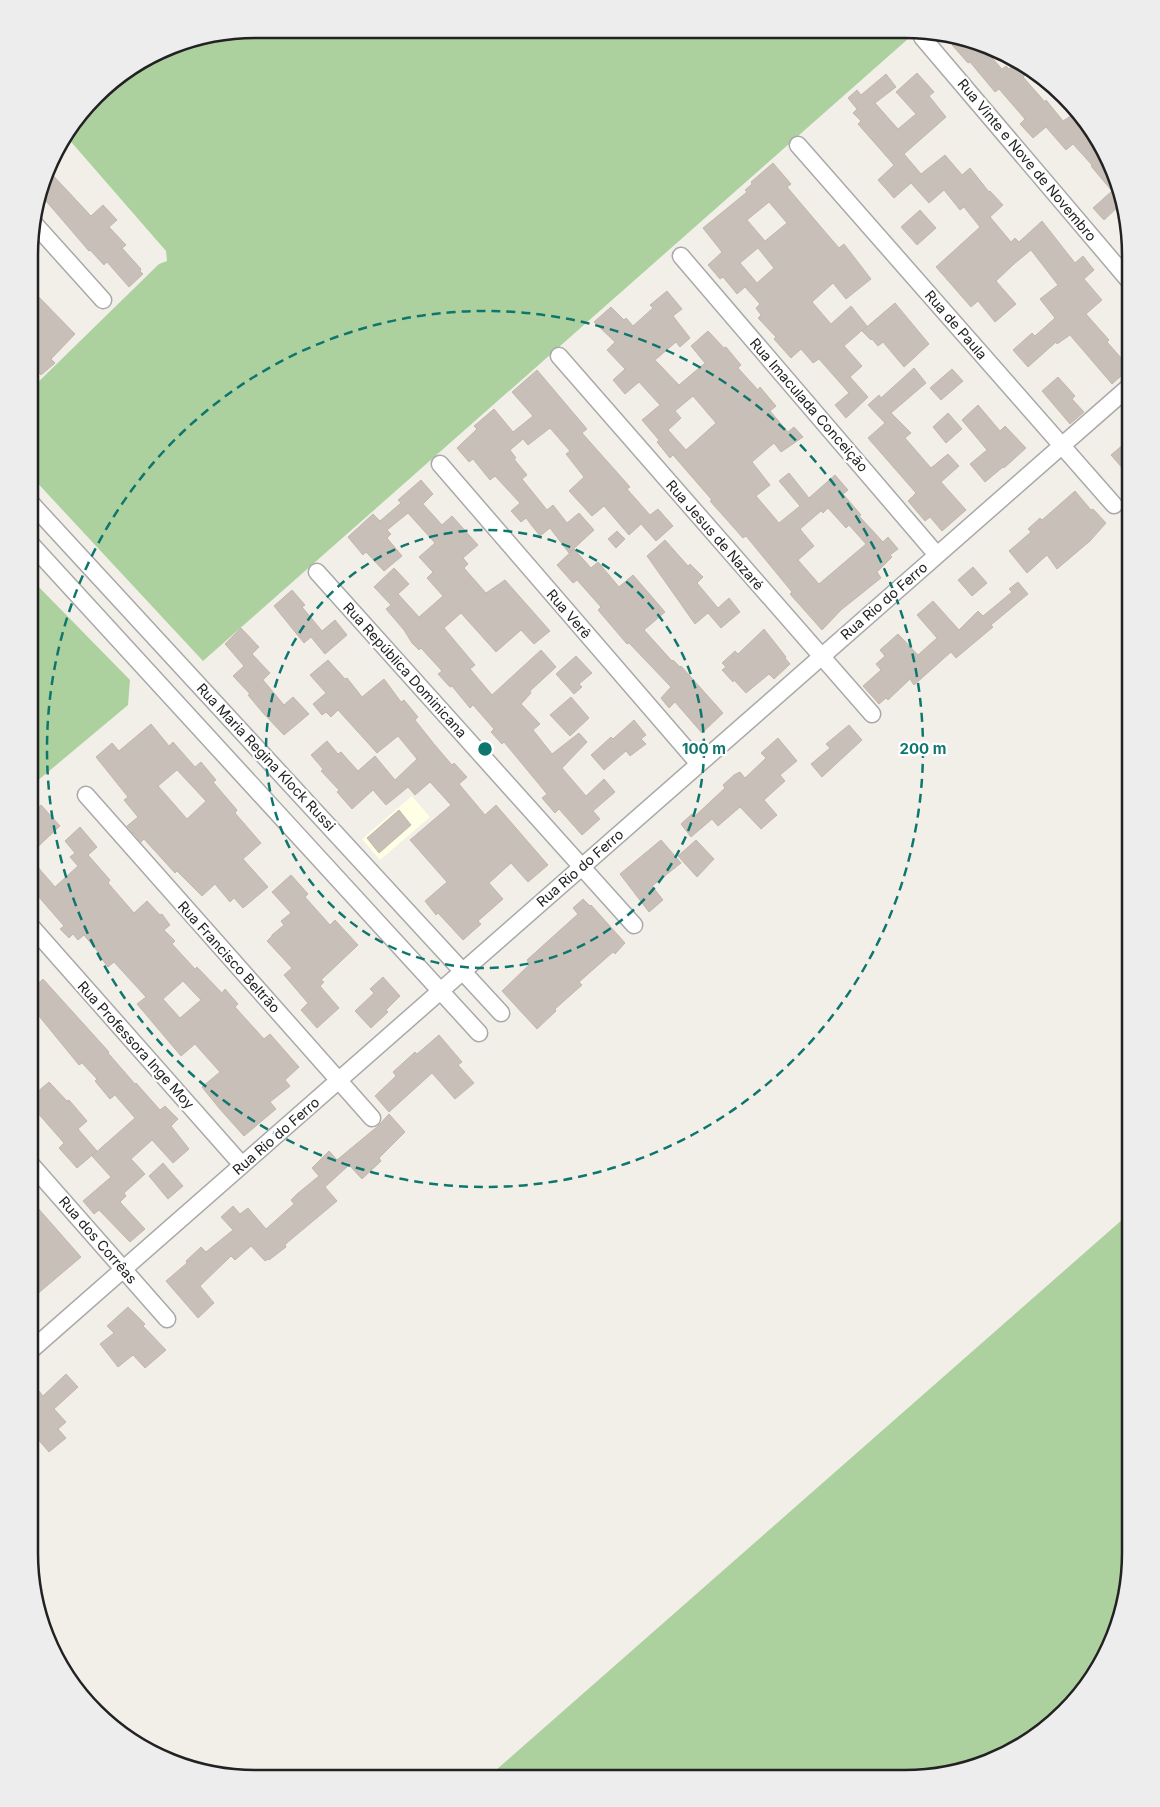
<svg xmlns="http://www.w3.org/2000/svg" width="1160" height="1807" viewBox="0 0 1160 1807" font-family="Inter,sans-serif">
<style>
.education{fill:#ffffe5}
.forest{fill:#add19e}
.building{fill:#c7bfb8;stroke:#c4b6ab;fill-rule:evenodd}
.lines{fill:none;stroke-linecap:round;stroke-linejoin:round}
.minor-casing{stroke:#a9a9a9;stroke-width:19}
.minor{stroke:#fff;stroke-width:16}
.ring{fill:none;stroke:#0f766e;stroke-width:2.5;stroke-dasharray:9 6}
.labels{text-anchor:middle;stroke-width:4.5;stroke-linejoin:round;paint-order:stroke}
.street-label{font-size:14px;fill:#222;stroke:#fff}
.rim{fill:none;stroke:#222;stroke-width:2.5}
.centre{fill:#0f766e;stroke:#fff;stroke-width:2.5}
.ring-label{font-size:15px;text-anchor:middle;font-weight:bold;fill:#0f766e;stroke:#fff;stroke-width:4.5;stroke-linejoin:round;paint-order:stroke}
</style>
<rect width="100%" height="100%" fill="#f2efe9"/>
<path class="education" d="M412,796L430,817L380,860L362,839Z"/>
<path class="forest" d="M255,29L917,31L203,661L30,475V390L159,264L167,261L166,251L66,136L105,85L168,46Z
M30,578L130,680L128,705L30,787Z
M1131,1212V1568L1119,1625L1085,1690L1043,1731L992,1761L906,1778L488,1777Z"/>
<path class="building" d="M961,38L989,45L984,49L1002,69L1006,66L1009,69L1018,61L1032,69L1023,77L1045,102L1046,100L1063,121L1074,114L1106,154L1114,168L1121,204L1104,220L1093,208L1112,191L1091,166L1092,165L1073,144L1066,150L1046,127L1033,138L1020,124L1025,119L999,89L995,92L970,62L968,63L952,45Z
M917,73L934,92L929,96L946,117L904,154L921,174L945,155L962,175L970,168L989,192L990,191L1003,205L990,217L1011,242L1015,238L1019,242L1042,221L1075,263L1083,256L1094,270L1084,279L1102,300L1086,314L1109,340L1107,342L1130,368L1112,384L1070,335L1057,344L1056,342L1028,367L1013,350L1032,333L1035,336L1055,318L1040,299L1058,285L1031,250L1014,264L996,281L1016,304L995,322L978,301L971,307L936,267L980,227L964,207L960,210L944,190L929,203L911,183L894,198L878,180L894,165L858,124L861,121L853,113L857,109L848,98L857,90L861,95L886,74L896,87L875,103L898,129L916,114L896,92Z
M773,163L791,184L787,187L815,220L839,248L844,244L871,279L846,299L833,283L812,302L831,324L851,306L867,326L844,346L862,366L850,377L868,397L846,418L835,405L849,393L819,359L813,363L801,349L791,358L774,339L776,337L758,318L761,315L756,308L760,304L745,287L737,294L723,277L720,279L708,265L722,252L703,228L747,192L745,190L752,184L751,182ZM769,202L787,223L765,241L747,220ZM758,248L774,268L757,283L740,263Z
M48,170L91,216L103,205L117,220L109,227L126,245L122,248L141,269L140,271L143,274L129,287L107,262L104,265L90,250L89,251L40,194Z
M920,210L936,228L917,245L901,227Z
M31,289L75,334L51,359L55,363L41,375L30,363V345L40,337L30,326Z
M667,291L682,309L673,316L690,338L680,347L676,342L655,360L679,385L705,363L691,346L708,331L724,348L726,347L741,365L738,368L758,390L760,387L776,406L770,411L788,432L794,427L803,437L781,452L774,443L752,462L770,485L756,496L779,523L800,506L779,481L789,473L809,498L835,475L848,490L843,494L861,515L859,516L883,542L888,537L898,549L890,555L892,557L877,572L881,578L841,610L822,630L790,594L792,592L746,536L743,538L710,501L712,500L673,455L670,458L657,442L659,440L642,420L660,405L639,382L625,394L613,380L625,369L607,350L615,342L594,322L611,307L624,320L626,318L633,326L653,308L650,305ZM693,396L716,423L686,450L668,430L681,418L675,411ZM828,508L846,528L849,525L866,544L819,584L798,560L814,546L800,529L821,511L823,513Z
M895,303L929,344L904,367L883,342L878,346L872,339L871,340L862,331Z
M914,368L926,383L891,413L911,433L905,438L931,468L948,454L959,466L941,482L966,510L942,531L930,517L925,521L908,501L916,493L868,438L885,423L868,405L879,395L881,398Z
M952,369L963,381L941,400L930,388Z
M537,370L587,429L582,433L630,487L627,489L650,515L658,509L673,526L656,541L641,524L629,535L604,506L592,516L569,491L584,477L566,454L570,451L550,428L528,445L523,439L510,450L516,458L514,459L527,475L522,479L547,510L553,505L567,523L579,513L594,530L569,553L550,528L540,536L526,518L521,522L511,511L520,503L495,476L490,480L473,459L469,462L457,448L477,429L474,426L494,409L513,432L533,416L512,392Z
M1058,377L1075,396L1072,399L1084,412L1070,424L1042,391Z
M978,405L1000,431L1005,426L1026,448L1004,468L1003,467L985,482L970,464L987,450L962,420Z
M948,413L962,429L946,443L933,427Z
M1131,438V478L1111,455Z
M421,480L433,494L423,504L442,525L452,516L478,545L463,558L468,564L464,568L486,593L505,580L550,631L534,644L521,630L496,652L461,613L444,628L475,665L470,669L492,695L541,650L556,667L530,691L531,693L521,704L540,724L533,730L552,754L579,733L587,742L562,768L586,796L604,779L615,792L593,811L600,819L582,835L559,809L555,813L542,798L547,794L504,742L502,744L491,732L494,729L473,705L470,708L452,686L450,687L438,674L442,671L421,648L419,650L412,643L404,630L386,609L391,605L374,587L394,568L409,584L398,594L419,617L443,596L427,578L433,572L419,557L435,543L408,513L387,530L391,534L387,538L402,556L384,571L366,552L363,555L348,537L373,514L380,521L401,503L398,500Z
M1075,491L1091,510L1093,509L1106,523L1090,541L1057,569L1047,555L1027,573L1009,551L1031,532L1028,529L1040,518L1042,520Z
M617,531L625,539L616,548L608,539Z
M665,540L688,566L690,564L703,577L697,583L718,608L729,598L740,612L721,628L708,613L695,624L647,556Z
M574,549L591,568L598,562L619,587L633,575L665,612L644,630L672,661L673,660L680,667L681,666L723,713L702,733L675,702L669,708L661,698L671,687L629,643L627,644L598,610L601,607L577,580L573,583L557,565Z
M973,567L987,583L972,596L958,580Z
M1018,582L1028,594L991,625L993,627L956,658L951,652L914,685L910,679L888,700L886,698L879,704L863,686L881,670L876,664L885,656L880,650L898,634L918,655L937,638L917,615L933,601L959,630L978,611L983,616L1012,592L1009,589Z
M292,590L305,605L302,607L322,631L335,620L347,635L325,654L311,637L304,643L274,606Z
M241,628L259,647L252,654L270,673L263,680L284,705L293,697L309,714L284,735L263,713L248,695L250,694L233,676L244,666L225,644Z
M764,629L786,657L785,658L790,664L774,679L769,674L746,693L734,680L733,682L722,670L726,667L722,663L735,651L738,654Z
M576,656L592,673L579,684L582,687L574,694L556,674Z
M328,660L345,679L347,678L362,697L384,679L401,702L404,700L418,717L415,720L434,744L452,765L454,763L467,777L459,784L485,815L496,805L548,865L528,882L511,863L489,883L503,899L478,921L481,924L463,940L438,913L436,915L425,901L447,882L410,840L451,805L430,782L415,795L408,787L386,805L373,790L352,809L337,792L339,790L321,771L323,769L311,755L327,741L338,754L341,752L358,771L375,756L395,780L417,759L398,736L377,753L338,710L331,717L326,712L322,715L313,704L326,693L310,675Z
M571,697L589,718L570,736L550,715Z
M634,720L646,735L641,739L646,744L630,756L626,751L604,770L591,755L611,737L613,739Z
M151,724L169,746L173,742L195,767L201,762L216,780L213,782L237,810L235,813L261,843L243,859L268,887L243,908L234,898L230,902L215,884L202,896L177,871L175,873L144,839L141,842L127,826L138,817L124,800L128,797L96,757L112,743L119,751ZM177,770L206,801L187,819L158,786Z
M849,725L862,740L822,777L811,764L830,748L826,744Z
M778,738L797,761L780,775L785,781L764,800L777,815L761,829L740,807L718,826L712,819L691,837L681,824L692,814L694,817L725,788L723,785L734,775L740,772L745,778L766,758L761,753Z
M41,805L60,826L30,854V815Z
M399,810L411,825L379,853L367,838Z
M80,827L97,847L88,855L110,880L108,883L134,913L147,901L160,915L162,914L170,925L164,930L175,941L172,944L195,969L197,967L222,993L225,989L238,1004L235,1007L264,1039L270,1034L299,1067L285,1080L290,1086L270,1102L276,1109L244,1136L219,1108L202,1087L220,1072L195,1044L181,1056L137,1004L146,997L114,962L108,967L98,954L99,953L84,935L78,940L73,934L69,938L60,929L64,926L38,896L30,904V858L55,887L78,866L70,857L75,853L65,841ZM183,981L201,1000L180,1018L163,999Z
M661,840L681,863L652,886L663,900L649,912L620,874Z
M696,840L714,859L697,877L678,856Z
M291,875L308,894L305,897L330,925L335,920L358,945L321,980L324,982L320,986L339,1008L317,1028L301,1010L308,1003L284,975L292,968L267,941L272,936V935L284,925L281,921L291,913L272,892Z
M583,899L590,906L591,905L625,943L615,954L613,952L579,982L582,985L555,1009L556,1011L537,1029L502,991L530,964L527,960L578,914L573,908Z
M383,977L400,996L386,1010L388,1012L371,1028L355,1011L374,993L370,989Z
M43,979L109,1052L108,1053L135,1084L136,1083L160,1110L165,1106L178,1119L171,1126L189,1149L173,1163L152,1140L131,1159L145,1174L124,1193L126,1196L120,1202L145,1229L130,1242L99,1210L94,1214L83,1201L111,1177L92,1156L135,1118L115,1095L110,1099L95,1081L97,1079L82,1063L79,1065L30,1005V991Z
M439,1035L462,1062L458,1065L474,1083L455,1099L432,1073L389,1112L375,1096L396,1076L393,1072L415,1052L417,1054Z
M49,1082L67,1101L69,1100L87,1121L78,1129L97,1151L77,1168L59,1148L64,1143L29,1103V1085L36,1093Z
M389,1114L405,1132L379,1158L381,1161L362,1179L349,1165L325,1187L337,1201L288,1242L285,1245L286,1247L269,1260L268,1259L265,1261L251,1246L235,1260L231,1256L200,1286L214,1303L198,1318L166,1281L187,1263L186,1261L201,1247L206,1252L233,1230L221,1217L233,1206L240,1214L248,1208L266,1229L294,1204L291,1200L297,1194L319,1176L312,1168L329,1151L337,1160L378,1126Z
M163,1163L183,1186L168,1199L149,1176Z
M29,1198L81,1257L29,1301Z
M128,1307L145,1324L143,1326L166,1350L145,1368L133,1355L118,1367L100,1344L114,1333L107,1326Z
M66,1374L78,1387L54,1409L66,1422L58,1429L66,1438L49,1452L29,1429L35,1423L29,1416V1401L39,1391L43,1396Z"/>
<g class="lines">
<g class="minor-casing">
<path id="minor" d="M922,37L1131,283
M798,145L1114,505
M32,221L103,300
M681,256L937,555
M559,356L872,714
M440,464L699,764
M30,502L501,1013
M30,543L479,1033
M317,572L634,925
M86,795L372,1118
M30,925L242,1165
M29,1162L167,1319
M29,1352L1131,385"/>
</g>
<use href="#minor" class="minor"/>
</g>
<g class="ring">
<circle cx="485" cy="749" r="219"/>
<circle cx="485" cy="749" r="438"/>
</g>
<g class="labels">
<g class="street-label">
<text transform="translate(1027 160) rotate(50)" y="5">Rua Vinte e Nove de Novembro</text>
<text transform="translate(956 325) rotate(49)" y="5">Rua de Paula</text>
<text transform="translate(809 405) rotate(49)" y="5">Rua Imaculada Conceição</text>
<text transform="translate(715 535) rotate(49)" y="5">Rua Jesus de Nazaré</text>
<text transform="translate(884 601) rotate(-41)" y="5">Rua Rio do Ferro</text>
<text transform="translate(569 614) rotate(49)" y="5">Rua Verê</text>
<text transform="translate(405 670) rotate(48)" y="5">Rua República Dominicana</text>
<text transform="translate(266 757) rotate(47)" y="5">Rua Maria Regina Klock Russi</text>
<text transform="translate(580 868) rotate(-41)" y="5">Rua Rio do Ferro</text>
<text transform="translate(229 957) rotate(48)" y="5">Rua Francisco Beltrão</text>
<text transform="translate(136 1045) rotate(48)" y="5">Rua Professora Inge Moy</text>
<text transform="translate(276 1136) rotate(-41)" y="5">Rua Rio do Ferro</text>
<text transform="translate(98 1240) rotate(49)" y="5">Rua dos Corrêas</text>
</g>
</g>
<path d="M0 0H1160V1807H0ZM255 38H905A217 217 0 0 1 1122 255V1553A217 217 0 0 1 905 1770H255A217 217 0 0 1 38 1553V255A217 217 0 0 1 255 38Z" fill="#ededed" fill-rule="evenodd"/>
<path class="rim" d="M255 38H905A217 217 0 0 1 1122 255V1553A217 217 0 0 1 905 1770H255A217 217 0 0 1 38 1553V255A217 217 0 0 1 255 38Z"/>
<circle cx="485" cy="749" r="8" class="centre"/>
<g class="ring-label">
<text x="704" y="754">100 m</text>
<text x="923" y="754">200 m</text>
</g>
</svg>
